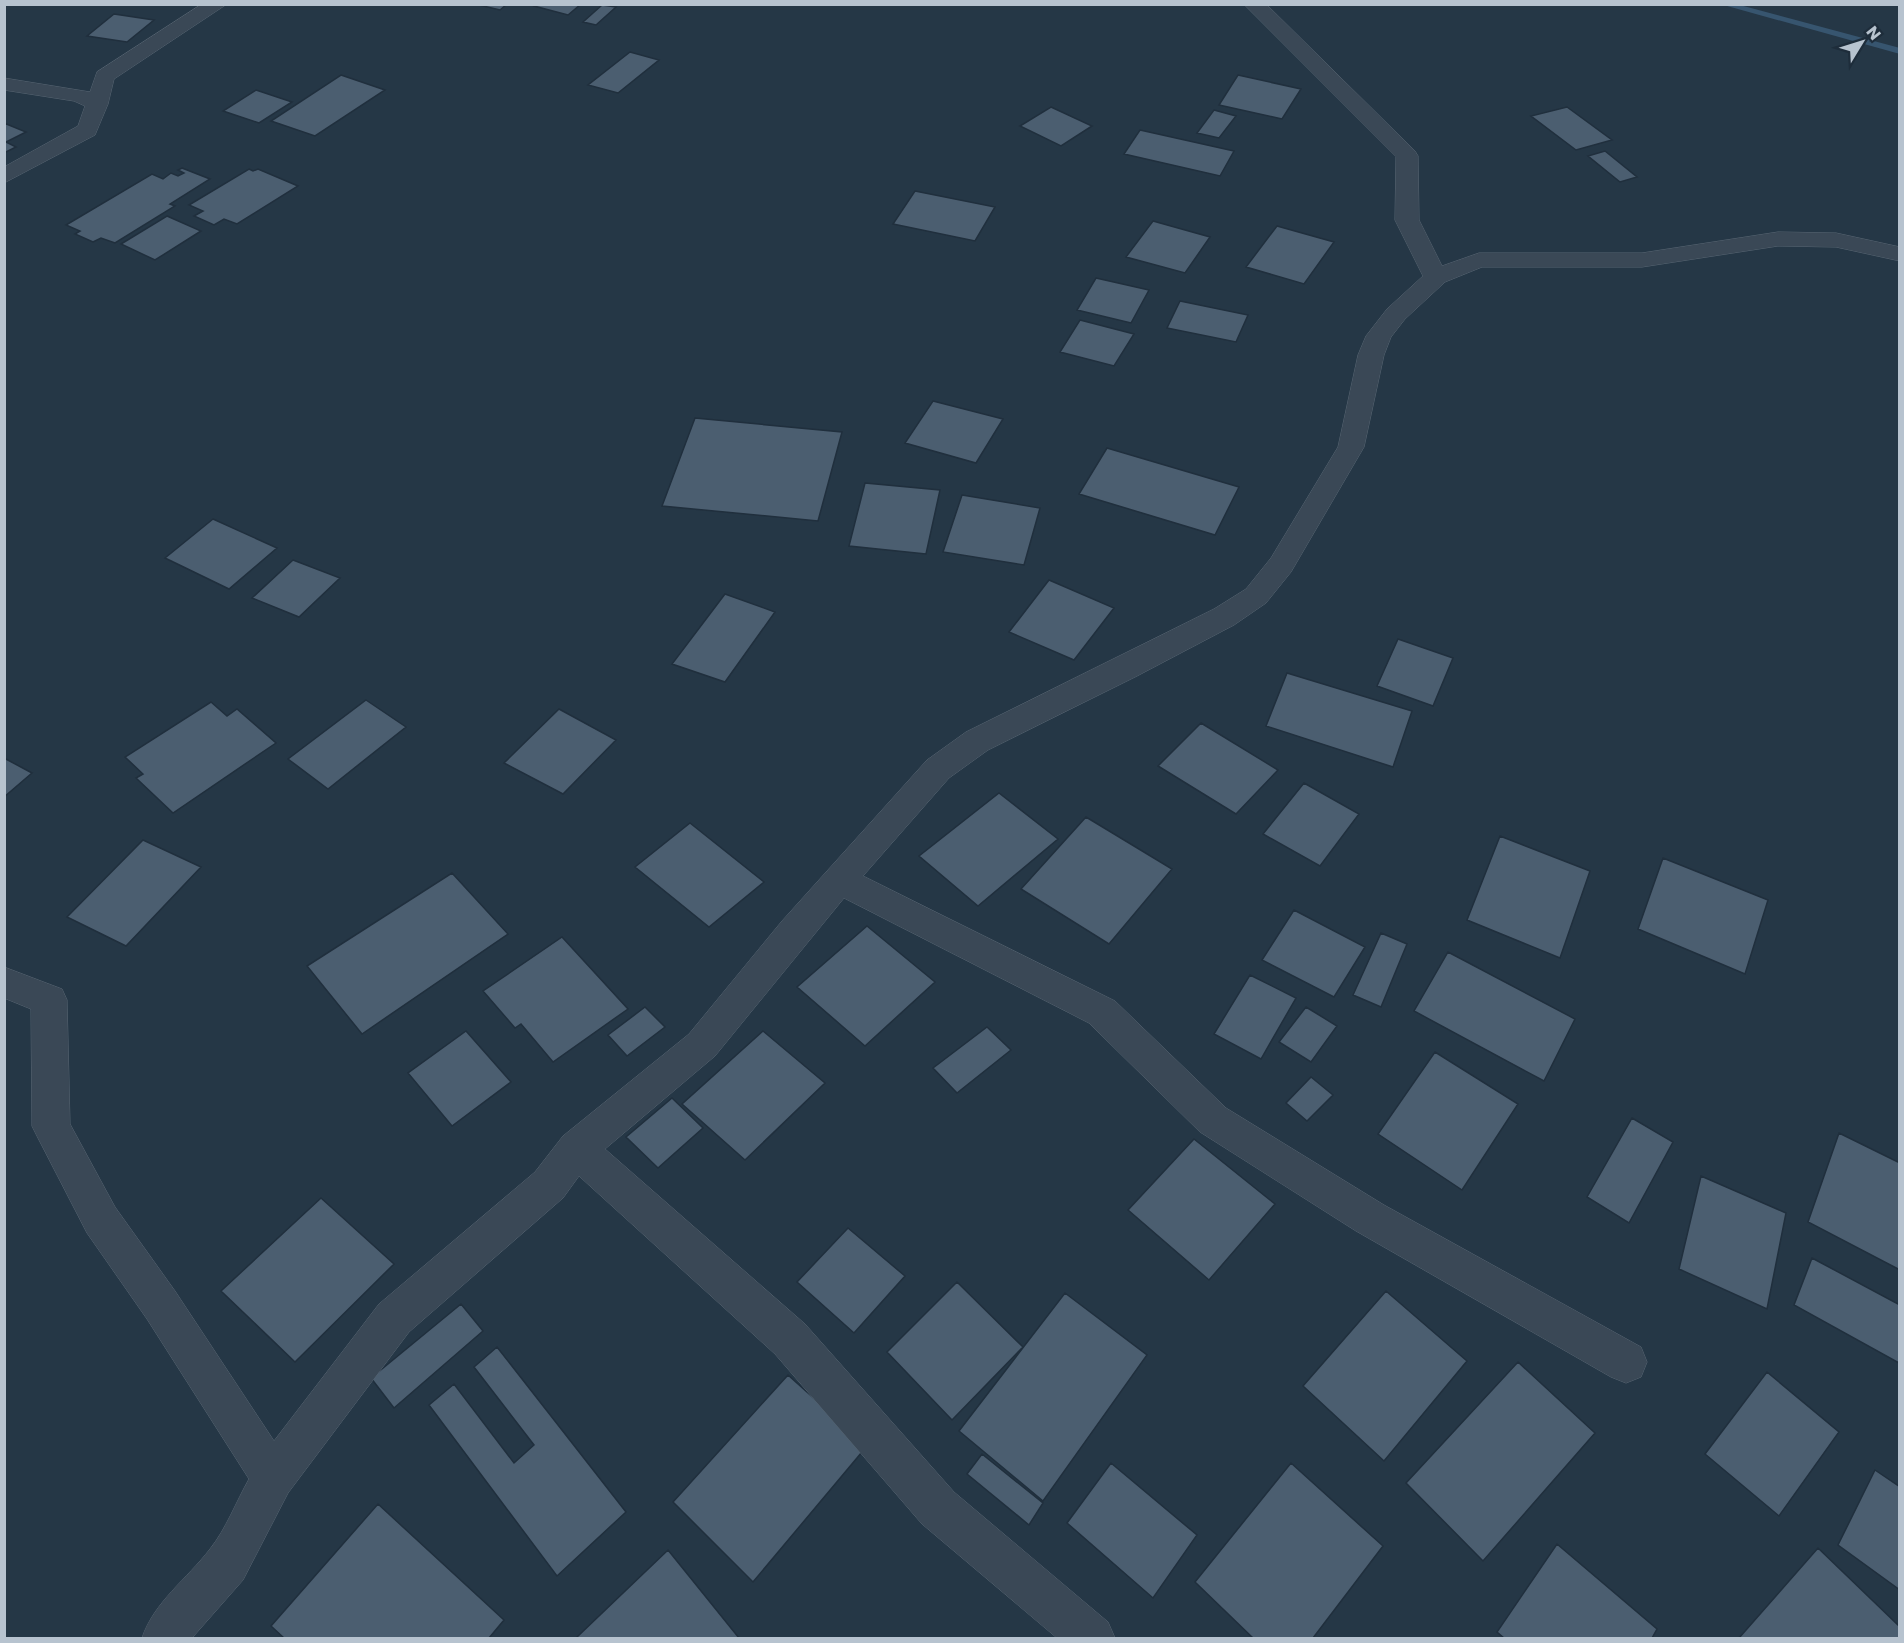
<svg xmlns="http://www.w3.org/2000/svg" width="1904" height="1643" viewBox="0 0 1904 1643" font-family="Poppins,sans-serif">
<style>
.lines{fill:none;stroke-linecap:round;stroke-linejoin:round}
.stream{fill:#37556f;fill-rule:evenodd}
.building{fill:#4b5e70;stroke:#202f3d;stroke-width:1.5}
.minor-casing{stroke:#586673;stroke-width:1}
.minor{fill:#3a4856;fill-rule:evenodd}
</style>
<rect width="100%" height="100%" fill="#253746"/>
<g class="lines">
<path class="stream" d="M1720,4H1736L1900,48V54Z"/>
</g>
<path class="building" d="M475,4H507L500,10Z
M536,4H581L568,15L534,6Z
M602,5L616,7L596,25L583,22Z
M114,14L154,20L127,42L87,36Z
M630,52L659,60L618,93L588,85Z
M341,75L385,90L315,136L271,121Z
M1238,75L1301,89L1282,119L1219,105Z
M256,90L292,102L259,123L223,111Z
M1051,107L1092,126L1061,146L1020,126Z
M1567,107L1612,140L1576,150L1531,116Z
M1214,110L1236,116L1219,138L1197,133Z
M4,123L26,132L6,142L16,147L4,153Z
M1140,130L1234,151L1220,176L1124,154Z
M1605,151L1637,177L1620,182L1588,156Z
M182,168L210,179L170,204L175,206L115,243L101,238L93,242L75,234L80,231L66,225L152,174L163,179L171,173L178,176L184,173L178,170Z
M249,169L253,171L258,169L298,186L237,224L224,219L214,225L194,216L203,211L189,205Z
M915,191L995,207L975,241L893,224Z
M167,216L201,231L155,260L121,244Z
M1153,221L1210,237L1185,273L1126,257Z
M1277,226L1334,242L1304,284L1246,267Z
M1096,278L1149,290L1131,323L1077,310Z
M1180,301L1248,315L1236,342L1167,328Z
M1080,320L1134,334L1114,366L1060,352Z
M933,401L1003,419L976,463L905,443Z
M695,418L842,432L818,521L662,506Z
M1107,448L1239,487L1215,535L1079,494Z
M865,483L940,490L926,554L849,546Z
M962,495L1040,508L1024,565L943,552Z
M213,519L277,548L229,589L165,558Z
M293,560L340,578L299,617L252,598Z
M1049,580L1114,608L1074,660L1009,632Z
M725,594L775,612L725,682L672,664Z
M1398,639L1453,658L1433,706L1377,686Z
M1287,673L1412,711L1393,767L1266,726Z
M366,700L406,727L328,789L288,759Z
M211,702L227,716L237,709L276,743L173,813L136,778L143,774L125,757Z
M559,709L616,740L563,794L504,763Z
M1201,723L1278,770L1236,814L1158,766Z
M4,758L32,773L4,797Z
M1304,783L1359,814L1320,866L1263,834Z
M999,793L1058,839L978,906L919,856Z
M1086,817L1172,869L1109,944L1021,889Z
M690,823L764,882L709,927L635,867Z
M1500,836L1590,871L1560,958L1467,920Z
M143,840L201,867L126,946L67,917Z
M1663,858L1768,900L1745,974L1638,929Z
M452,873L508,934L362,1034L307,966Z
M1294,910L1365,947L1334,997L1262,960Z
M867,926L935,982L865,1046L797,987Z
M1381,933L1407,944L1381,1007L1353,995Z
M562,937L628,1009L553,1062L521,1024L515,1028L483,991Z
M1448,952L1575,1019L1544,1081L1414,1011Z
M1250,975L1296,998L1261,1059L1214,1034Z
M645,1007L665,1027L627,1056L608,1035Z
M1306,1007L1337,1026L1311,1062L1279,1042Z
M987,1027L1011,1050L957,1093L933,1068Z
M466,1031L511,1082L452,1126L408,1073Z
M763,1031L825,1083L745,1160L682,1104Z
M1435,1052L1518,1104L1462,1190L1378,1134Z
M1311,1077L1333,1095L1307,1121L1286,1103Z
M672,1098L703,1128L658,1168L626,1137Z
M1632,1118L1673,1142L1629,1223L1587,1197Z
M1839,1133L1900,1163V1270L1808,1222Z
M1194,1139L1275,1204L1209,1280L1128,1210Z
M1701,1176L1786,1213L1767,1309L1679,1269Z
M321,1198L394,1264L295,1362L221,1291Z
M848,1228L905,1276L854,1333L797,1282Z
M1812,1258L1900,1305L1899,1363L1794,1305Z
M957,1282L1023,1347L952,1420L887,1352Z
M1386,1291L1467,1361L1384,1461L1303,1386Z
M1065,1293L1147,1355L1043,1501L959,1431Z
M461,1304L483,1331L394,1408L371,1378Z
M497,1347L626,1512L557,1576L429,1405L454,1384L514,1463L534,1445L474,1367Z
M1518,1362L1595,1433L1483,1561L1406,1483Z
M1767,1372L1839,1432L1779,1516L1705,1454Z
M788,1375L867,1446L753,1582L673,1502Z
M982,1454L1043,1503L1029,1525L967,1474Z
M1111,1463L1197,1535L1153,1598L1067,1523Z
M1291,1463L1383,1546L1313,1638H1253L1195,1582Z
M1875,1470L1900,1487V1590L1838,1545Z
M378,1504L504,1620L489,1638H284L271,1626Z
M1557,1544L1657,1629L1652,1638H1504L1497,1632Z
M1818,1548L1900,1627V1638H1739Z
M668,1550L739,1638H576Z"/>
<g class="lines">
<g class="minor-casing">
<path id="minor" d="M202,4H227L114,79L108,104L95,135L4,183V167L78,126L85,106L74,101L4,90V78L90,92L97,72Z
M1244,4H1266L1415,151L1418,156L1419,220L1442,266L1479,253H1642L1778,232L1836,233L1900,247V261L1836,247L1778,246L1642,267H1482L1445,282L1405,319L1391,337L1384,355L1364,447L1291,572L1266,603L1234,625L1137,676L988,750L949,778L863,876L1115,1001L1226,1108L1384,1205L1641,1347L1647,1362L1641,1377L1626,1383L1611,1377L1356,1231L1200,1132L1089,1023L844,898L715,1056L605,1149L805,1324L954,1492L1108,1622L1115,1638H1057L922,1524L775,1354L579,1176L563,1198L409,1332L288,1493L243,1580L192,1638H142C154,1602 187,1579 210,1549C226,1529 236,1502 249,1479L147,1319L87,1233L38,1138L32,1126L31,1009L4,998V967L62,989L67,1000L70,1124L115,1207L175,1291L274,1441L379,1304L535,1172L563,1136L689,1034L782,921L927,760L966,732L1214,609L1246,589L1271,558L1338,447L1358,355L1366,336L1387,309L1423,276L1395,220L1396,157Z"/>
</g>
<use href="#minor" class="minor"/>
</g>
<rect width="1904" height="1643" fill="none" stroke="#b7c3cf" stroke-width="12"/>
<g transform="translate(1862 42) rotate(52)" stroke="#1e2d3b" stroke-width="4.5" paint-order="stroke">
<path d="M0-4.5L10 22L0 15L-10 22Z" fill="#b7c3cf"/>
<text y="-9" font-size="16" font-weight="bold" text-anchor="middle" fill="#b7c3cf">N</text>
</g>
</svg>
